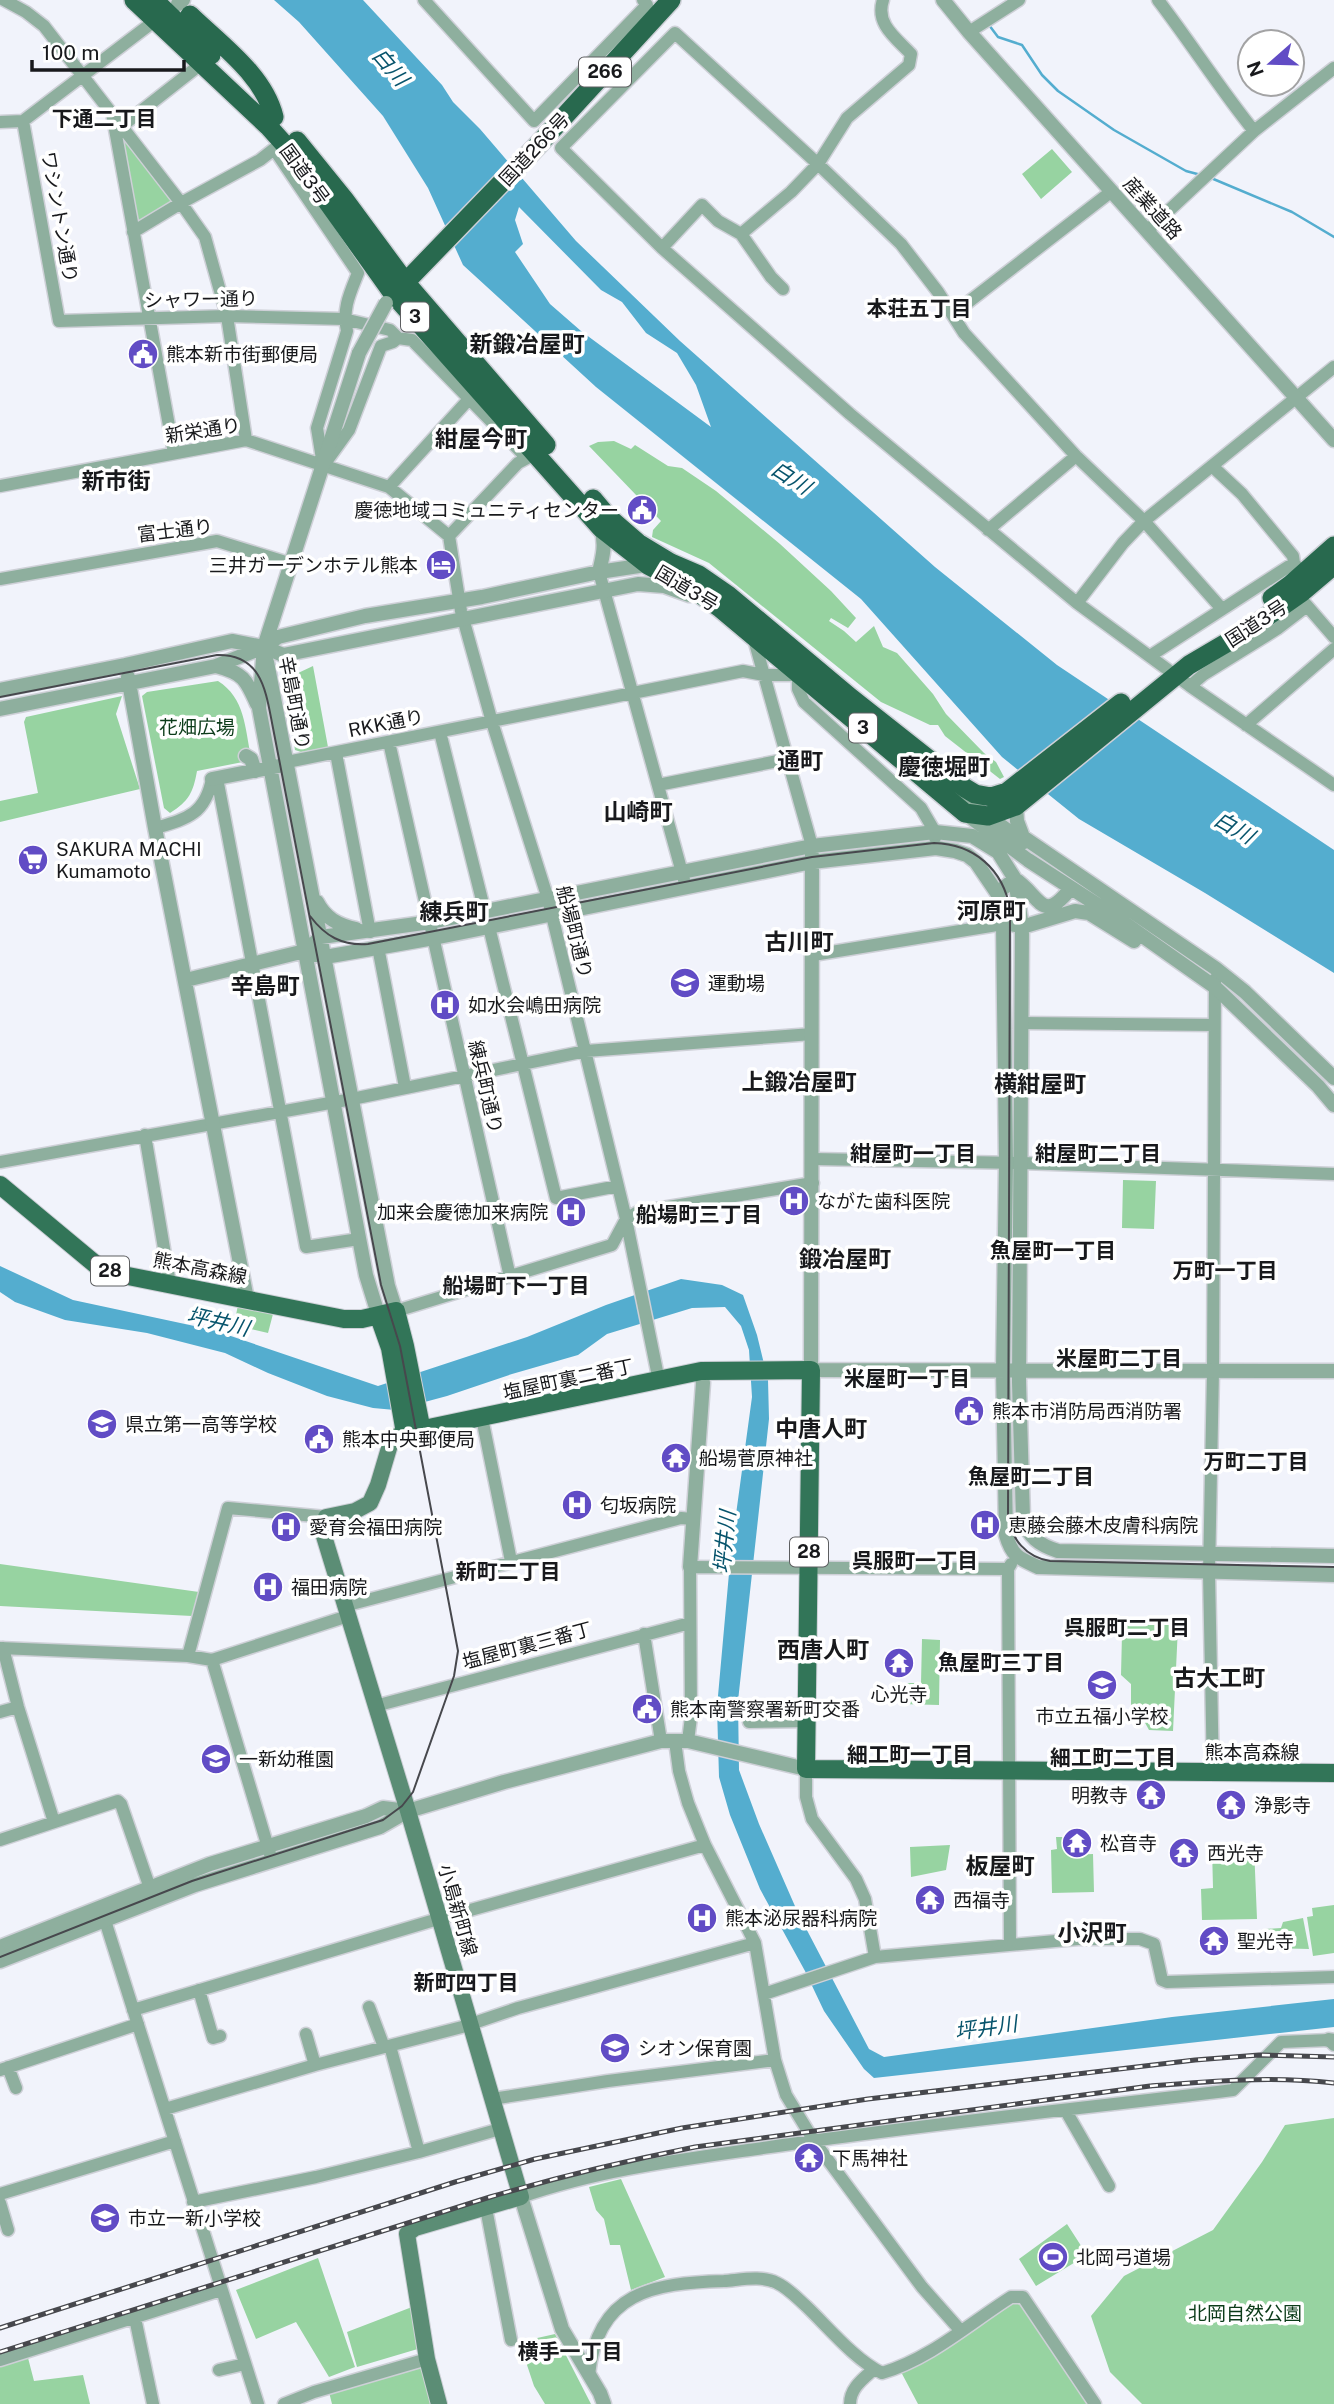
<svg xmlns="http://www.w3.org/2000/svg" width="1334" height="2404" viewBox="0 0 1334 2404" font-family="'Public Sans','Noto Sans JP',sans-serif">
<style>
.green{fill:#97d3a1}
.water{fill:#54adcf;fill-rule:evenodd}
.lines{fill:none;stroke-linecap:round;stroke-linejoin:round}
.stream{stroke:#54adcf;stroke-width:2.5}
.minor-casing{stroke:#ced0d7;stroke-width:15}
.tertiary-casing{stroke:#ced0d7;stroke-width:17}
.secondary-casing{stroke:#ced0d7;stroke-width:18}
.primary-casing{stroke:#ced0d7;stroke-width:20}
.trunk-casing{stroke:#ced0d7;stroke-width:22}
.minor{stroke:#8eaf9e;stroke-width:12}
.tertiary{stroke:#8eaf9e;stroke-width:14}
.secondary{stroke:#5b8d75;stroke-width:16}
.primary{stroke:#327558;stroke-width:18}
.trunk{stroke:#28694e;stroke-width:19}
.tram{stroke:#47484d;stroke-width:2}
.rail-casing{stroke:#47484d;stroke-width:5}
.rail{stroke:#fff;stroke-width:2.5;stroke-dasharray:8;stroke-linecap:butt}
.tertiary-bridge-casing{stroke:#ced0d7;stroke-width:17;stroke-linecap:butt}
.tertiary-bridge{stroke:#8eaf9e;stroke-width:14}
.labels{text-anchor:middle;stroke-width:7;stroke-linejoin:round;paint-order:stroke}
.shield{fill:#fff;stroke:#5d5e60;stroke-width:2}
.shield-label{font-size:18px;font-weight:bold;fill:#18191c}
.street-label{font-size:19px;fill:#18191c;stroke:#fff}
.poi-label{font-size:19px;fill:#18191c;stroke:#fff;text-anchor:start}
.park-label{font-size:19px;fill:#0b3b19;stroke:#fff}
.water-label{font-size:21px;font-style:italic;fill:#07546c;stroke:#fff}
.neighbourhood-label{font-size:21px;font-weight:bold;fill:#18191c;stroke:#fff}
.quarter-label{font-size:23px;font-weight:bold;fill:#18191c;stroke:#fff}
</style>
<rect width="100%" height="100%" fill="#f1f3fb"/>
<path class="green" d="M117,124L175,202L135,226Z
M1052,149L1072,172L1041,199L1022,174Z
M614,441L631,449L635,445L668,466L682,468L716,491L780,544L831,591L856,618L848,628L831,618L829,621L844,631L856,642L874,626L883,647L897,653L933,694L946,714L984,753L996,762L1004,777L1000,779L945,736L938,725H930L881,702L709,563L652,537L653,530L661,521L589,446L598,442Z
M313,666L328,747L301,752L295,750L285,684L296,674Z
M218,681C245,698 245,728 251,757L248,761L197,771C193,793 189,801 170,813L164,808L142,696L147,692Z
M122,696L116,714L140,789L0,822V801L38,793L24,722L26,717Z
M1123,1180L1156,1181L1154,1229L1122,1228Z
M238,1305L273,1314L268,1333L234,1325Z
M0,1564L199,1592L192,1616L0,1606Z
M1127,1620L1171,1622V1627H1178L1173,1731L1149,1730L1138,1710L1131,1709V1684L1121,1675L1122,1634L1127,1628Z
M922,1639L940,1640L939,1705L901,1704V1683H921Z
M1056,1837H1067L1068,1855L1093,1854L1094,1892L1052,1893L1051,1850L1057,1849Z
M950,1845L946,1870L911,1877L910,1847Z
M1254,1847L1257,1919L1202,1920L1201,1889L1213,1888L1212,1848Z
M1334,1905V1953L1313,1956L1307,1917L1313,1916L1312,1908Z
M1303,1918L1309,1949L1266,1948L1265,1929L1281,1928L1283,1922Z
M1334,2118V2404H1142L1110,2372L1091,2316L1124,2276L1213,2230L1262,2162L1285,2125Z
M621,2179L665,2277L631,2290L620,2245H610L604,2219L596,2210L589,2187Z
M1067,2224L1087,2255L1036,2286L1019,2259Z
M318,2258L355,2367L329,2377L296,2322L256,2339L236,2290Z
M1012,2301L1020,2305L1089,2404H918L900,2370Z
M412,2307L421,2348L357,2367L347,2332Z
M555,2334L591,2404H545L534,2386L525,2359L515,2343Z
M27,2354L34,2381L83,2375L90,2404H0V2362Z
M423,2362L431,2404H332L329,2392Z"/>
<path class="water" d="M274,0H363L442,85L453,102L480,129L576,241L680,341L935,567L1057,665L1334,850V973L1205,893L1079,819L1002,757L861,599L596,387L463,265L428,188L383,116L299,22ZM519,207L601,290L622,302L646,333L677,353L696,385L711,427L581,331L550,304L515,252L523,244L515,220Z
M0,1266L73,1300L213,1330L378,1386L527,1337L606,1305L681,1279L722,1285L743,1295L757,1335L768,1380L769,1419L738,1701L739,1770L759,1824L798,1913L869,2049L884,2057L1172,2017L1334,1999V2027L874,2078L864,2069L824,2011L805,1971L760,1889L730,1815L719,1777L717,1707L731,1551L752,1397L749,1350L741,1326L725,1307L692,1308L607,1334L578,1355L512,1374L447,1396L395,1410L373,1408L327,1396L268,1373L225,1353L147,1333L65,1320L15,1302L0,1292Z"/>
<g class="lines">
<path class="stream" d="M989,25L998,37L1022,45L1042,75L1058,91L1114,130L1186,171L1201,175
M1211,178L1292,212L1334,237"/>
<g class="minor-casing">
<path id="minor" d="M4,0L26,12L44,26L181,203L260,160L274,149L358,273C350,293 342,309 347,331L317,428L323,465
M424,0L534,121L647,5L643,0
M1158,0C1191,43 1220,89 1254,131
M969,32L1019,0
M112,113L174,453
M23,121L59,321L227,316L344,319L390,330L398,338
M23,121L161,16
M0,122L23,121
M122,126L201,64
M1147,231L1254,131L1334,68
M133,232L181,203L205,237L227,316L246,440
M741,234L771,277L783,289
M662,248L702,205L718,221L741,234L791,192L818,164L847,118L909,65L911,54C896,38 875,24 883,0
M953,314L1112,191
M326,462L349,430L381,346L393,342L398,338L412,340L525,456
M1212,466L1242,494L1293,556L1294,563
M0,486L246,440L389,487L449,536L461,611L492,722L548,899L626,1219L659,1381
M389,487L470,398
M988,530L1076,456
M449,536L518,463L533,455
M599,572L686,887
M0,579L217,541L292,564
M1302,600L1334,637
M1077,603L1123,543L1144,521L1334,367
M1307,606L1277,629L1203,675L1190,686L1334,785
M753,636L812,846
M1150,656L1294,563L1303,574
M1190,686L1077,603L850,414L662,248L561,148L675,33L818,164L901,244L938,292L964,333L1076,456L1144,521L1222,609
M1246,725L1334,649
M440,732L485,912
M389,742L510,1277
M336,753L370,932
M287,762L743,671L764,675H798V689L804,702L921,808L935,832V838
M217,778L306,1247L359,1239
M658,785L788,759
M155,828C186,819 205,815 212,779
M489,927L556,1198L618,1186
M378,947L405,1087
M813,955L1003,924L1022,927
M1022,1023L1214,1025
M145,1135L170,1284
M813,1159L1022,1163L1334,1174
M0,1162L352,1099L586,1051L812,1034
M396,1311L612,1245L626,1219L638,1212L813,1183
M482,1418L511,1561
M344,1606L681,1518L692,1519
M644,1634L661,1741
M0,1648L188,1656L212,1660L348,1616
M3,1648L18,1707L54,1822
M188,1656L228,1508L326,1517
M212,1660L270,1854
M375,1706L690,1623
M0,1712L18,1707
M749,1722L807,1721
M688,1741L691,1717L690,1567L1008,1569
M806,1769V1797L812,1819L856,1879L865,1899L875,1957
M1213,1774L1209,1573L1213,1371L1215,979
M0,1840L118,1801L121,1804L152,1894
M102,1911L258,2404
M1010,1944L1008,1569L1011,1564
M199,1990L213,2038L220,2036
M764,1994L875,1957L1078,1939H1140L1154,1944L1162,1980L1167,1982L1334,1977
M369,2007L384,2047
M133,2010L438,1919L705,1845
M306,2034L315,2065
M390,2046L419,2152
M775,2060L786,2095L814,2141L922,2287L960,2330
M8,2067L16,2088
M0,2070L138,2024
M492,2099L608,2081L775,2060L755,1943L705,1845L688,1803L679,1771L675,1741
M165,2109L315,2065L462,2027L518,2008L755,1943
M1066,2111L1109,2186
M0,2194L175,2141
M521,2197C601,2169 687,2159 770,2147C924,2124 1078,2109 1233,2090L1281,2042L1329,2040L1334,2045
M193,2202L316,2177L419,2152L500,2129
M0,2203L8,2230
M486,2208L511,2340
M135,2318L153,2404
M0,2360L221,2290
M219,2370L245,2364
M589,2375C597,2292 653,2283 724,2281C740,2280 762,2275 777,2283C788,2288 797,2298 806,2306C828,2327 855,2360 882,2373C930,2359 970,2323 1011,2297H1023L1095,2404
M284,2404L314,2392L427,2359
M850,2404C850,2388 863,2379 874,2369"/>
</g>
<g class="tertiary-casing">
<path id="tertiary" d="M943,0L969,32L1334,440
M178,4L183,0
M359,353L264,647L259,708L366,1275L379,1317
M599,572C603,556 606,544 601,528
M267,662L388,1286L396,1311
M216,666C243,673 246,679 257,704
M128,677L155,828L247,1299
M0,690L125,665L232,641L264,647L283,655L638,584L664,586L689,595
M0,709L216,666L264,647L278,637L365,616L482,597L599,572L652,564
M246,756L251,759L255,771
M212,779L279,766
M951,787L972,805L1024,842
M1016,806L1017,821L1023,837L1215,968L1245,992L1334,1078
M966,814L1028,860L1110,913L1215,987L1318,1086L1334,1105
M812,855L811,1370L1334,1371
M997,893L1015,879C1041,897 1042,925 1071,888
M317,902C325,918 338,925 356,929
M1022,927L1075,911L1089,913L1134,941
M305,951L321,937L431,922L812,846L935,832L972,836L998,852L1015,879L1022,927L1019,1382L1023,1518C1028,1537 1039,1545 1058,1551L1334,1556
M186,980L305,951L325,957L434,938L812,862L936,848L955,851L967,855L976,862L997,893L1001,905L1003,924L1006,1163L1003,1370L1006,1535C1012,1556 1018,1558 1038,1567L1334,1575
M690,1567L699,1439L703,1383L701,1371
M0,1947L210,1864L366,1816L383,1808L408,1811
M0,1961L195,1885L380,1827L408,1811L504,1782L661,1741H688L806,1769
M1329,2040L1334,2041
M521,2197L562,2329L600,2393L604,2404"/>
</g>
<g class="secondary-casing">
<path id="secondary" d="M405,1433L392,1438L378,1485L370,1503L355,1511L326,1517L323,1533L408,1811L521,2197L415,2228L407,2234L427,2359L439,2404"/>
</g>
<g class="primary-casing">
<path id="primary" d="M0,1185L101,1269L118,1274L344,1319H362L396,1311L405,1346L422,1431
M379,1317L390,1348L405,1433L701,1371L811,1370L806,1769L1334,1773"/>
</g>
<g class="trunk-casing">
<path id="trunk" d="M134,0L268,126L294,155L394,295L601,528L648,565L693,589L720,608L965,813L988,816L1016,806L1189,665L1245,632L1301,593L1334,565
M154,0L211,55
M190,15C220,44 264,75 274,117
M297,141L344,199L406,283L546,445
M397,291L539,144L671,0
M593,499L608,517L638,543L671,563L699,575L728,595L851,698L965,788L975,794L991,797L1007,792L1121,703
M1272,598L1290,585L1334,546"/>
</g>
<use href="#minor" class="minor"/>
<use href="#tertiary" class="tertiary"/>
<use href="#secondary" class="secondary"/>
<use href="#primary" class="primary"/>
<use href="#trunk" class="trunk"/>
<path class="tram" d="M0,697L217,655C263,654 266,693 273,728L381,1285L400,1346L458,1651L454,1676L413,1792L402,1806L383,1820L192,1881L0,1957
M310,916C325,936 342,946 368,944L812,857L934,843C974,844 1003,869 1010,909L1008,1516C1011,1539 1026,1557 1050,1561L1334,1567"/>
<g class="rail-casing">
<path id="rail" d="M0,2328L455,2182L535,2159L682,2128L868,2099L1195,2060L1259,2055L1334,2057
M0,2352L490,2197C558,2177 625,2161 695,2147L1150,2086C1212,2081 1272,2076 1334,2083"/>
</g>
<use href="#rail" class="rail"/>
<g class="tertiary-bridge-casing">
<path id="tertiary-bridge" d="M359,353L386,303"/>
</g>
<use href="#tertiary-bridge" class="tertiary-bridge"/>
</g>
<defs>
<g id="civic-disc" transform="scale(1.575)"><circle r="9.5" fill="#614cc5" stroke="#fff"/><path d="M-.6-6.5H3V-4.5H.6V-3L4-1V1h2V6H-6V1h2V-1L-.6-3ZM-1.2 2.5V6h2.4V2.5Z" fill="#fff"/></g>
<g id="hotel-disc" transform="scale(1.575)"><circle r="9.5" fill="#614cc5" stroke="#fff"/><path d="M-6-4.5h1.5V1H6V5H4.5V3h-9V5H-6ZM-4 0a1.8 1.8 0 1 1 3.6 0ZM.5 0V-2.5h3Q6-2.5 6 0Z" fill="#fff"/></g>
<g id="supermarket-disc" transform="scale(1.575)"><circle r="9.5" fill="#614cc5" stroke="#fff"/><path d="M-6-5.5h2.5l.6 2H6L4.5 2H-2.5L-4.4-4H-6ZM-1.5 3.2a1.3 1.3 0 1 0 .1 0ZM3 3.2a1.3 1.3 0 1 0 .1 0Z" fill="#fff"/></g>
<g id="school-disc" transform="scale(1.575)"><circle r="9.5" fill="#614cc5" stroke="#fff"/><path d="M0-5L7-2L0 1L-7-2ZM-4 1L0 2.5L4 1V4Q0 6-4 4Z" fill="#fff"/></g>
<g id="hospital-disc" transform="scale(1.575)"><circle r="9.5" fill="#614cc5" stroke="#fff"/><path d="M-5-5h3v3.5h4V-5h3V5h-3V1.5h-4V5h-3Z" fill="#fff"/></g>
<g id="temple-disc" transform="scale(1.575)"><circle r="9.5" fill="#614cc5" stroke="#fff"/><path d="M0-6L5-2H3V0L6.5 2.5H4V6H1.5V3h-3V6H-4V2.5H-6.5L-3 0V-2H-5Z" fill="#fff"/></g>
<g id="stadium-disc" transform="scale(1.575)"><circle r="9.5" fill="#614cc5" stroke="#fff"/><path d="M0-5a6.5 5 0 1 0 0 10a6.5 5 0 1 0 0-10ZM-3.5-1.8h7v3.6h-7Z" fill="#fff"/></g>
</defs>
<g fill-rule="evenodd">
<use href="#civic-disc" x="143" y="354"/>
<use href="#civic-disc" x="642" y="510"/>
<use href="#hotel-disc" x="441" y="565"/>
<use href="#supermarket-disc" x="33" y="860"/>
<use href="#school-disc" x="685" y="983"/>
<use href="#hospital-disc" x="445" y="1005"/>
<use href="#hospital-disc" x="794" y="1201"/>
<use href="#hospital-disc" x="571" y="1212"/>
<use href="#civic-disc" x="969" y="1411"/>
<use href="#school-disc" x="102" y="1424"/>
<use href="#civic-disc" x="319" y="1439"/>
<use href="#temple-disc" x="676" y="1458"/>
<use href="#hospital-disc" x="577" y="1505"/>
<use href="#hospital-disc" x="985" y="1525"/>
<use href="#hospital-disc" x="286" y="1527"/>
<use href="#hospital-disc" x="268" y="1587"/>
<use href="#temple-disc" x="899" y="1663"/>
<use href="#school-disc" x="1102" y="1685"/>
<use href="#civic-disc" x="647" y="1709"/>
<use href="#school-disc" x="216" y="1759"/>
<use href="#temple-disc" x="1151" y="1795"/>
<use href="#temple-disc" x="1231" y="1805"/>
<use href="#temple-disc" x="1077" y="1843"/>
<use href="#temple-disc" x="1184" y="1853"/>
<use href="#temple-disc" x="930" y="1900"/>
<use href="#hospital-disc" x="702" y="1918"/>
<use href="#temple-disc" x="1214" y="1941"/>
<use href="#school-disc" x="615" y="2048"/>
<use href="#temple-disc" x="809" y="2158"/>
<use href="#school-disc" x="105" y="2218"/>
<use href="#stadium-disc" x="1053" y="2257"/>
</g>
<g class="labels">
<g class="shield">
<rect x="579" y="57.5" width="52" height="29" rx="5"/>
<rect x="401" y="302.5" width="28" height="29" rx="5"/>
<rect x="849" y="713.5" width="28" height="29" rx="5"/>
<rect x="91" y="1256.5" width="38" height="29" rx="5"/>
<rect x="790" y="1537.5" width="38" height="29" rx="5"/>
</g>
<g class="shield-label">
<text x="605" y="78">266</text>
<text x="415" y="323">3</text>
<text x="863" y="734">3</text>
<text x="110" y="1277">28</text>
<text x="809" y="1558">28</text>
</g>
<g class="street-label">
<text transform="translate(534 149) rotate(-47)" y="7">国道266号</text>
<text transform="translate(305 174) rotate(54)" y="7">国道3号</text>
<text transform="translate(1153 208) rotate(48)" y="7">産業道路</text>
<text transform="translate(60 217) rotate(80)" y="7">ワシントン通り</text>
<text transform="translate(201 299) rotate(-1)" y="7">シャワー通り</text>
<text transform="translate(203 430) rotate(-9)" y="7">新栄通り</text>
<text transform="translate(175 530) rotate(-7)" y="7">富士通り</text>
<text transform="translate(687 588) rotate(31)" y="7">国道3号</text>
<text transform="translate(1256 623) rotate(-33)" y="7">国道3号</text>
<text transform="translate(295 703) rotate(79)" y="7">辛島町通り</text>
<text transform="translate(386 723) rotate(-11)" y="7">RKK通り</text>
<text transform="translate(575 932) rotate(76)" y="7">船場町通り</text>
<text transform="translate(486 1087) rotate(77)" y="7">練兵町通り</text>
<text transform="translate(200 1268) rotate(11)" y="7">熊本高森線</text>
<text transform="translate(568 1379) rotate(-12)" y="7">塩屋町裏二番丁</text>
<text transform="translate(527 1645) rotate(-15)" y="7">塩屋町裏三番丁</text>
<text x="1252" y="1759">熊本高森線</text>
<text transform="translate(458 1910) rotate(74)" y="7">小島新町線</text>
</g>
<g class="poi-label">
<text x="166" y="361">熊本新市街郵便局</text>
<text x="619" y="517" text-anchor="end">慶徳地域コミュニティセンター</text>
<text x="418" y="572" text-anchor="end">三井ガーデンホテル熊本</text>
<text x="56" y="856">SAKURA MACHI<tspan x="56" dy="22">Kumamoto</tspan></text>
<text x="708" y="990">運動場</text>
<text x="468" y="1012">如水会嶋田病院</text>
<text x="817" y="1208">ながた歯科医院</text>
<text x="548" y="1219" text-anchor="end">加来会慶徳加来病院</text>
<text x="992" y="1418">熊本市消防局西消防署</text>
<text x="125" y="1431">県立第一高等学校</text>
<text x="342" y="1446">熊本中央郵便局</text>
<text x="699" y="1465">船場菅原神社</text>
<text x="600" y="1512">匂坂病院</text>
<text x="1008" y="1532">恵藤会藤木皮膚科病院</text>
<text x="309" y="1534">愛育会福田病院</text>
<text x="291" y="1594">福田病院</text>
<text x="899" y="1701" text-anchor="middle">心光寺</text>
<text x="670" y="1716">熊本南警察署新町交番</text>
<text x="1102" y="1723" text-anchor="middle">市立五福小学校</text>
<text x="239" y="1766">一新幼稚園</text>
<text x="1128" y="1802" text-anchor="end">明教寺</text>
<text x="1254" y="1812">浄影寺</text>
<text x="1100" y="1850">松音寺</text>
<text x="1207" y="1860">西光寺</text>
<text x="953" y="1907">西福寺</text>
<text x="725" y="1925">熊本泌尿器科病院</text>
<text x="1237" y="1948">聖光寺</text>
<text x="638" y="2055">シオン保育園</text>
<text x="832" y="2165">下馬神社</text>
<text x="128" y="2225">市立一新小学校</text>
<text x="1076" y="2264">北岡弓道場</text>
</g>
<g class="park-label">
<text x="197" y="734">花畑広場</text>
<text x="1245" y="2320">北岡自然公園</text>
</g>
<g class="water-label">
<text transform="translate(390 67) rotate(49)" y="7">白川</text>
<text transform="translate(791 478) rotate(33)" y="7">白川</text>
<text transform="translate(1234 828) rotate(30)" y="7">白川</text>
<text transform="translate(218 1322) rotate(13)" y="7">坪井川</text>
<text transform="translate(725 1542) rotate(-84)" y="7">坪井川</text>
<text transform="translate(986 2028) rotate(-8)" y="7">坪井川</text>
</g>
<g class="neighbourhood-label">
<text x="104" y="126">下通二丁目</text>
<text x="919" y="316">本荘五丁目</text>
<text x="913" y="1161">紺屋町一丁目</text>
<text x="1098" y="1161">紺屋町二丁目</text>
<text x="699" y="1222">船場町三丁目</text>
<text x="1053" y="1258">魚屋町一丁目</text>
<text x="1225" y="1278">万町一丁目</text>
<text x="516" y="1293">船場町下一丁目</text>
<text x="1119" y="1366">米屋町二丁目</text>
<text x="907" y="1386">米屋町一丁目</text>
<text x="1256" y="1469">万町二丁目</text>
<text x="1031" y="1484">魚屋町二丁目</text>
<text x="915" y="1568">呉服町一丁目</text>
<text x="508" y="1579">新町二丁目</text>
<text x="1127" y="1635">呉服町二丁目</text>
<text x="1001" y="1670">魚屋町三丁目</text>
<text x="910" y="1762">細工町一丁目</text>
<text x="1113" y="1765">細工町二丁目</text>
<text x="466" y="1990">新町四丁目</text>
<text x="570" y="2359">横手一丁目</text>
</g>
<g class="quarter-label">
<text x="527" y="352">新鍛冶屋町</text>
<text x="481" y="447">紺屋今町</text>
<text x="116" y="489">新市街</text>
<text x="800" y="769">通町</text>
<text x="944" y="775">慶徳堀町</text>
<text x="638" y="820">山崎町</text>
<text x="991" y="919">河原町</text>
<text x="454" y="920">練兵町</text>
<text x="799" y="950">古川町</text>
<text x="265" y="994">辛島町</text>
<text x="799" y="1090">上鍛冶屋町</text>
<text x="1040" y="1092">横紺屋町</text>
<text x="845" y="1267">鍛冶屋町</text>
<text x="821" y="1437">中唐人町</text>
<text x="823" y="1658">西唐人町</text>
<text x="1219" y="1686">古大工町</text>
<text x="1000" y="1874">板屋町</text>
<text x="1092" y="1941">小沢町</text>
</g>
</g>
<g transform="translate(1271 63) rotate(250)"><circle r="33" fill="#ffffff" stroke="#a3a3a4" stroke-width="2"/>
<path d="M0-5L12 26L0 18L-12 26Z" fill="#614cc5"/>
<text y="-10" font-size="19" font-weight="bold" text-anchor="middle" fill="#18191c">N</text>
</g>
<path d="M32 60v10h152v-10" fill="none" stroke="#18191c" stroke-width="3.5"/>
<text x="42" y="60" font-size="21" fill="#18191c" stroke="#ffffff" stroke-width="5" paint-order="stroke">100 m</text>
</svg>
